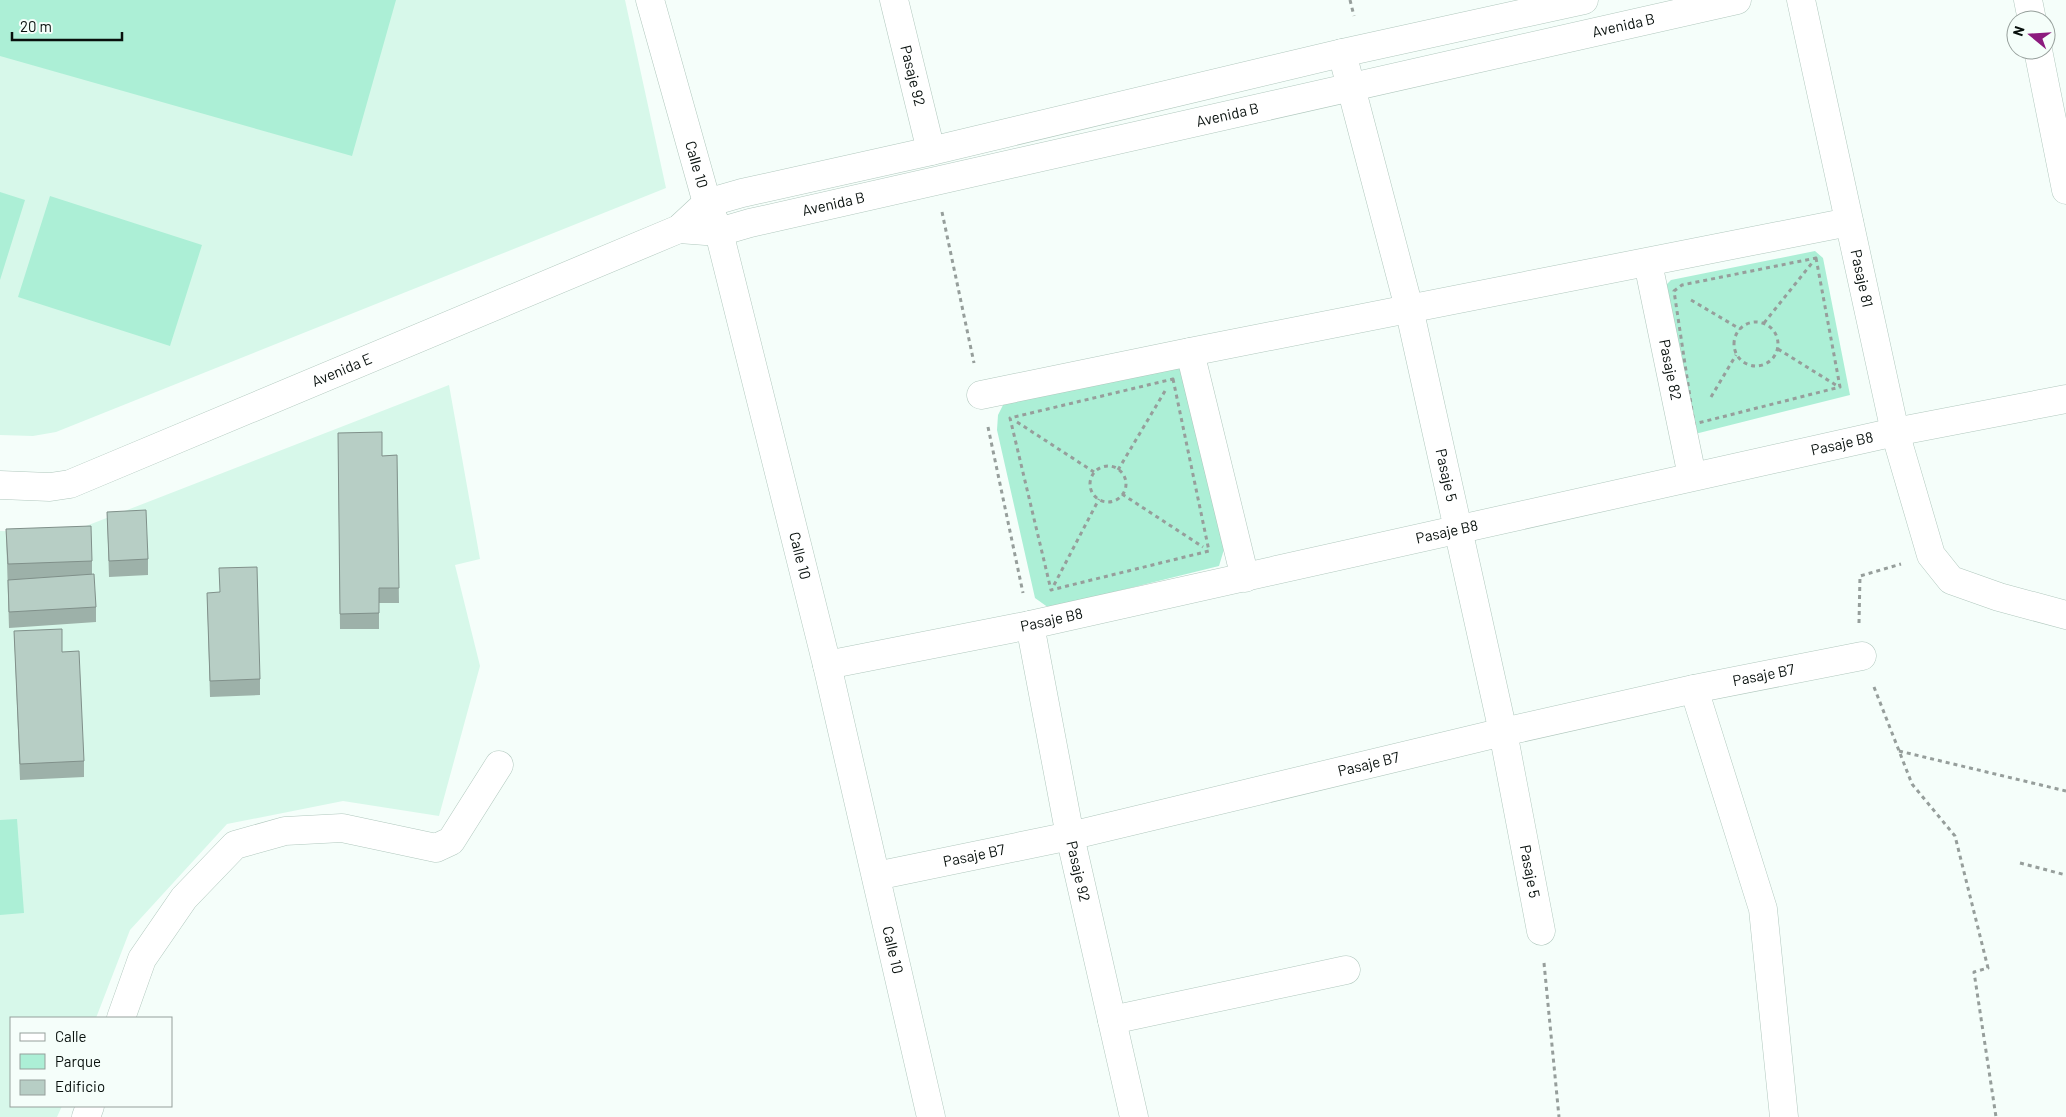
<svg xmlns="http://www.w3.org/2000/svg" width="2066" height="1117" viewBox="0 0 2066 1117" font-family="Barlow,sans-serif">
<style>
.built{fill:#d7f8ea}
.green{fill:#acefd6}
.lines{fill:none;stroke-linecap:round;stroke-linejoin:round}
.minor-casing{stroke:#b1c8be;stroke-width:29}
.tertiary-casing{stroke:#b1c8be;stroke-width:29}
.path{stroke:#969e9b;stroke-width:3;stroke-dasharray:4 4;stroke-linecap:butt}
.minor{stroke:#fff;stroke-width:28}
.tertiary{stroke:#fff;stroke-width:28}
.wall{fill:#9db1a9}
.building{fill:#b7cec5;stroke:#80908a}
.labels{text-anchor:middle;stroke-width:4;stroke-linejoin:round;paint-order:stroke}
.street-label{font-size:15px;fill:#08100d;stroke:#f5fefa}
</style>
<rect width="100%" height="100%" fill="#f5fefa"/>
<path class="built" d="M0,0H625L666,188L56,432L33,436L0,435Z
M449,385L480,559L455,565L480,666L439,816L343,801L227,824L130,930L96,1018H11V1106H62L57,1117H0V531L68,533Z"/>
<path class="green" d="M0,0H396L352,156L0,56Z
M0,192L25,200L0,280Z
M50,196L202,245L170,346L18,297Z
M1815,251L1823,258L1850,395L1691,435L1661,290L1671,280Z
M1172,363L1189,371L1225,546L1219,566L1049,608L1035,598L997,430L998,415L1004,403Z
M17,819L24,913L0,915V820Z"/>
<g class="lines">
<g class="minor-casing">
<g id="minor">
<path id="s1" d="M650,0L707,203L719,232L827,665L931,1117"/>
<path id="s2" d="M894,0L931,151"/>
<path id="s3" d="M1801,0L1895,432L1931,555L1951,580L1999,597L2066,615"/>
<path d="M2028,0L2032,20"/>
<path d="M2038,50L2066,190"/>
<path id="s4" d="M1342,53L1409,308L1503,732L1541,931"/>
<path id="s5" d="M1648,263L1692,476"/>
<path d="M1190,352L1245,578"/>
<path d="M981,395L1190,352L1849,222"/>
<path id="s6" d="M1030,625L1070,836L1134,1117"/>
<path id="s7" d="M827,665L1030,625L1895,432L2066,399"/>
<path d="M1694,689L1763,909L1784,1117"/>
<path id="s8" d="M876,876L1070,836L1503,732L1694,689L1862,656"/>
<path d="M121,1018L142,959L184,898L235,845L285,831L342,828L436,848L451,841L499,765"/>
<path d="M1112,1020L1346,970"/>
<path d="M86,1117L90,1106"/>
</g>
</g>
<g class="tertiary-casing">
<g id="tertiary">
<path id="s9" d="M679,229L719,232L750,223L1737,0"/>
<path id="s10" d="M0,485L50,487L70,484L679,229L707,203L742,193L931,151L1342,53L1584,0"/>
</g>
</g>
<path class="path" d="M1350,0L1354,16
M942,212L974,363
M1816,258L1840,387L1694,424L1674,291L1682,285Z
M1691,300L1740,329
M1734 344a22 22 0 1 1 44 0a22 22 0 1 1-44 0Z
M1764,323L1812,263
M1778,349L1839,387
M1173,379L1209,551L1051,590L1010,418Z
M1711,397L1736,355
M1017,422L1094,472
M988,427L1023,593
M1090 484a18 18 0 1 1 36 0a18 18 0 1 1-36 0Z
M1118,470L1165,391
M1122,494L1203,547
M1054,585L1099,499
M1859,623L1860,576L1901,564
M1874,687L1912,784L1955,836L1988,968L1974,972L1996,1117
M1899,751L2066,791
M2020,863L2066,875
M1544,963L1559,1117"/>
<use href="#minor" class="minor"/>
<use href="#tertiary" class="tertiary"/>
</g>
<path class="wall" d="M338,433L382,456L397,455L399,603H379V629H340Z
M107,512L148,559V575L109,577Z
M6,529L92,561V574L96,607V622L9,628Z
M207,593L260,679V695L210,697Z
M14,631L62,652L84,761V777L20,780Z"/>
<path class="building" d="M382,432V456L397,455L399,588H379V613L340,614L338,433Z
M146,510L148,559L109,561L107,512Z
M91,526L92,561L8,564L6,529Z
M257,567L260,679L210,681L207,593L220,592L219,568Z
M94,574L96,607L9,612L8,580Z
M62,629V652L79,651L84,761L20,764L14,631Z"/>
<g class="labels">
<g class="street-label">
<text dy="5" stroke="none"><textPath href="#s9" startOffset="968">Avenida B</textPath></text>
<text dy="5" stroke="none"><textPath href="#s2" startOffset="78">Pasaje 92</textPath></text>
<text dy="5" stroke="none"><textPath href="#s9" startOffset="562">Avenida B</textPath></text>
<text dy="5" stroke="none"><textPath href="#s1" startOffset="171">Calle 10</textPath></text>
<text dy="5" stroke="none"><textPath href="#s9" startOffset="158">Avenida B</textPath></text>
<text dy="5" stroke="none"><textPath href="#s3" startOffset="285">Pasaje 81</textPath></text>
<text dy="5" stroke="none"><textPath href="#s5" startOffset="109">Pasaje 82</textPath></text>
<text dy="5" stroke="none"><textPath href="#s10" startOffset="365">Avenida E</textPath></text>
<text dy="5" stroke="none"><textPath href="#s7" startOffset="1039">Pasaje B8</textPath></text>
<text dy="5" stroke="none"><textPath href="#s4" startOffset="435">Pasaje 5</textPath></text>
<text dy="5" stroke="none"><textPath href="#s7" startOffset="634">Pasaje B8</textPath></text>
<text dy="5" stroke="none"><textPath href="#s1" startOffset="576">Calle 10</textPath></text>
<text dy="5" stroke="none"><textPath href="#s7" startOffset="229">Pasaje B8</textPath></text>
<text dy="5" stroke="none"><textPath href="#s8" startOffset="910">Pasaje B7</textPath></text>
<text dy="5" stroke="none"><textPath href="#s8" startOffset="505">Pasaje B7</textPath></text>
<text dy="5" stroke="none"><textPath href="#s8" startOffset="100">Pasaje B7</textPath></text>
<text dy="5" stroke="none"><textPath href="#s6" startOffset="251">Pasaje 92</textPath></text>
<text dy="5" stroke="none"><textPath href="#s4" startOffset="840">Pasaje 5</textPath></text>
<text dy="5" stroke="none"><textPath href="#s1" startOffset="981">Calle 10</textPath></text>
</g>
</g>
<rect x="10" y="1017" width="162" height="90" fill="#f5fefa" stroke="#969f9b"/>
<rect x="20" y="1033" width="25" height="8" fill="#ffffff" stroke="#969f9b"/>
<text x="55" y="1042" font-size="15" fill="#08100d">Calle</text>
<rect x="20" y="1054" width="25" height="15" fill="#acefd6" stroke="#969f9b"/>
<text x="55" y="1067" font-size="15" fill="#08100d">Parque</text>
<rect x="20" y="1080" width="25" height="15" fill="#b7cec5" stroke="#969f9b"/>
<text x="55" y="1092" font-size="15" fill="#08100d">Edificio</text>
<g transform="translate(2031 35) rotate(288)"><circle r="24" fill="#f5fefa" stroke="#969f9b"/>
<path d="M0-4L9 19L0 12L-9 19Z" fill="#8c1b7e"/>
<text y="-8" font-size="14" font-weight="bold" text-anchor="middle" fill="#08100d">N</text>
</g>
<path d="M12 32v8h110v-8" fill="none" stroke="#08100d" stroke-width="2.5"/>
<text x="20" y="32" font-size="15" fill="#08100d" stroke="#f5fefa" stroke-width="4" paint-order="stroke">20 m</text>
</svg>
